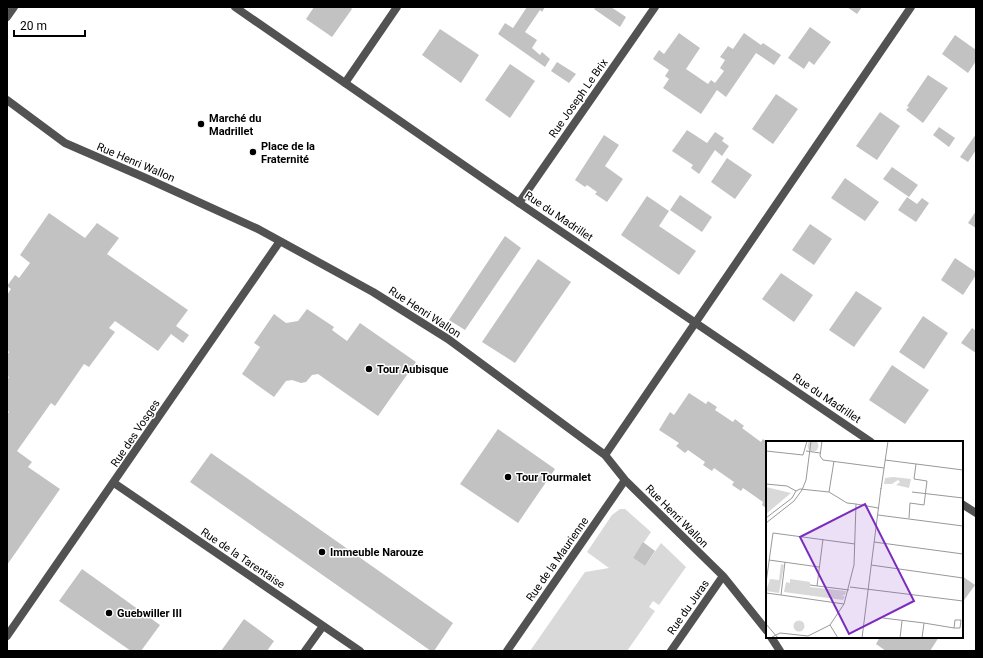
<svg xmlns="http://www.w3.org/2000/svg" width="983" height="658" viewBox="0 0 983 658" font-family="Roboto,sans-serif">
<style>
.green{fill:#d9d9d9}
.building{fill:#c2c2c2}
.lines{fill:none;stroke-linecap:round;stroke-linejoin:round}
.minor{stroke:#525252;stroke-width:8}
.tertiary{stroke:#525252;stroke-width:8}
.poi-dot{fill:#000;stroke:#fff;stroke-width:1.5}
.labels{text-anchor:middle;stroke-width:3;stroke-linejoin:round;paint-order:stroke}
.street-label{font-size:11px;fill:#000;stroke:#fff}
.poi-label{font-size:11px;font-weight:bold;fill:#000;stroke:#fff;text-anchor:start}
.inset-road{fill:none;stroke:#999;stroke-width:1}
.view{fill:#7b2cbf;fill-opacity:0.15;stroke:#7b2cbf;stroke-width:2}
.inset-edge{fill:none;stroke:#000;stroke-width:2}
</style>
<rect width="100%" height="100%" fill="#fff"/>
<path class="green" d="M620,509H625L651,532L633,558L645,566L661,543L686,567L659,605L653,601L649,607L655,611L627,651H530L585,572L609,568L587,552L612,515Z"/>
<path class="building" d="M314,7H350L352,9L332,37L306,19Z
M527,7H545L542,12L540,10L525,32L537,40L532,48L540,55L542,52L550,59L545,67L498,34L505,23L513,28Z
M596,7H611L626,17L620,27L594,9Z
M847,7H862L857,14Z
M810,27L831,42L814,65L809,61L804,69L788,58Z
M440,29L479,55L461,83L422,55Z
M679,33L700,48L686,69L708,84L711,80L715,83L724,71L720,68L725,60L720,57L728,46L733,49L744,33L761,45L763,43L781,55L774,65L756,53L726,97L717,90L701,114L663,88L669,79L665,76L669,70L653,59L659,50L664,54Z
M955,35L976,50V61L968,73L942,54Z
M557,62L576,74L569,83L551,71Z
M510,64L535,81L510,118L485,100Z
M928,75L948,88L923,123L906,110L909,107L907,106Z
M776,94L798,109L773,144L752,129Z
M880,112L900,126L877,160L856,146Z
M939,127L955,138L949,147L933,135Z
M687,130L707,143L715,132L724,138L722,141L729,146L722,156L715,150L699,174L691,168L693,165L672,151Z
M976,134V150L968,162L960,157Z
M604,135L619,145L605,166L623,179L607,202L595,194L597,192L587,185L585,187L575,180Z
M727,158L752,175L735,199L711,182Z
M892,167L918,185L909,197L883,179Z
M845,178L879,202L865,221L831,198Z
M680,195L712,217L702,232L670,210Z
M647,196L669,211L659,226L696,251L679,275L621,235Z
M907,197L917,204L922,198L929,203L916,222L898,210Z
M976,211V228L968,223Z
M49,213L85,238L97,223L119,238L107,254L188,310L176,326L189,335L183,343L171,334L158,351L115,321L109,328L115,332L89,367L84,364L55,406L51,403L17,451L32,462L28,467L60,489L7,565V414L9,412L7,410V380L9,377L7,376V355L9,352L7,350V295L11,289L7,286L15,275L19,278L30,263L20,255Z
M810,224L832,239L814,265L792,250Z
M505,236L521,248L465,330L449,320Z
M955,258L976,272V275L963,295L941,280Z
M538,259L571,282L515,363L482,342Z
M781,273L813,295L794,322L762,299Z
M856,291L882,308L854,347L829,330Z
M307,309L334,327L332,330L347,341L360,323L416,362L378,416L318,374L312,375L306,382L301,383L292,380L286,381L274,397L242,374L260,347L254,343L274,314L286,323L298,321Z
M923,316L948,333L924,369L899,352Z
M972,328L976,331V353L961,343Z
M892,365L929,390L905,424L869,400Z
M689,393L706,404L708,401L717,407L715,410L733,422L735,419L744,426L742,428L761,442L763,439L767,442V509L762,505L763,502L743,488L741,491L732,485L734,482L714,468L712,471L703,465L705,462L688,450L685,453L676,446L679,443L659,430L670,412L674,415Z
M498,429L555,469L518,523L460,484Z
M211,453L453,623L434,651H431L190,482Z
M643,542L655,551L645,566L633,558Z
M82,569L160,625L141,651H131L59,601Z
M962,576L975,585L962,603Z
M244,619L274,641L267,651H221Z
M880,637H939L930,651H886L876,644Z"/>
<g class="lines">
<path class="minor" d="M7,17L14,7
M345,83L397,7
M7,100L65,143L148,179L258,229L373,292L448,339L605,455L625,480L723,576L767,631
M519,203L655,7
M605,455L911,7
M114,483L360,651
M7,636L280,241
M771,637L780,651
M305,651L323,626
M507,651L625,480
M671,651L723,576"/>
<path class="tertiary" d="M235,7L494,186L871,442
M962,504L976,513"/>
</g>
<g class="poi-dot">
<circle cx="201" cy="124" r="4"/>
<circle cx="253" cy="152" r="4"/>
<circle cx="369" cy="369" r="4"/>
<circle cx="508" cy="477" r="4"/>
<circle cx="322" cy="552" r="4"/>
<circle cx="109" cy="613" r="4"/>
</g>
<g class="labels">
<g class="street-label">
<text transform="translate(578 98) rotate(-55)" y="4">Rue Joseph Le Brix</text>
<text transform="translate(136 162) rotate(23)" y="4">Rue Henri Wallon</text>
<text transform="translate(559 216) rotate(34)" y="4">Rue du Madrillet</text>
<text transform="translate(425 312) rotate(33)" y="4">Rue Henri Wallon</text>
<text transform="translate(827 398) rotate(34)" y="4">Rue du Madrillet</text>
<text transform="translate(135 433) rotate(-56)" y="4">Rue des Vosges</text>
<text transform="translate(677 516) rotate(45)" y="4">Rue Henri Wallon</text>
<text transform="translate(243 558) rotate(34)" y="4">Rue de la Tarentaise</text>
<text transform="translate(557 559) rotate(-55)" y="4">Rue de la Maurienne</text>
<text transform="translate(688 607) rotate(-55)" y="4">Rue du Juras</text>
</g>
<g class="poi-label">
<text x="209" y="122">Marché du<tspan x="209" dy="13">Madrillet</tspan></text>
<text x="261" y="150">Place de la<tspan x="261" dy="13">Fraternité</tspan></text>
<text x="377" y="373">Tour Aubisque</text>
<text x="516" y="481">Tour Tourmalet</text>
<text x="330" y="556">Immeuble Narouze</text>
<text x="117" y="617">Guebwiller III</text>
</g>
</g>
<g transform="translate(766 441)">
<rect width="197" height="197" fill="#fff"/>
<path d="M41.5 5a5.5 5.5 0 1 1 11 0a5.5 5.5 0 1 1-11 0ZM127,36L145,38L143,47L130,44L134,41L132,39L126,43H118L119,37ZM0,46L25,52L0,73ZM15,123L18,124L13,152L0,150L4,138L13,139ZM24,138L44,141V146L80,150L79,154H76L79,156L77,159L18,151L20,141L24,142ZM27.5 185a5.5 5.5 0 1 1 11 0a5.5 5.5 0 1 1-11 0Z" fill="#d9d9d9"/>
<path class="inset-road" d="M56,0L54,15L57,19L118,27M0,10L37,14L41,0M40,10L54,12M119,19L197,29M0,43L21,45L30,50M115,48L122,0M63,51L68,20M146,51L197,57M90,63L112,67M112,74L197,85M0,77L26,57L30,50M143,77L144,62L158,64L161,40L148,38L150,23M0,82L28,60L36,49L40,39L45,0M108,101L197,113M3,119L53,126M105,124L197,137M0,142L7,92L89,103M44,144L83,149M51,145L57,98M84,146L197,160M0,152L15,154L19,121M15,154L78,163M117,177L158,182L188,187H194L195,179H189L188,187M0,183L12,197M64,184L72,197M6,196L14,192L42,195L64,184L78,163L88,124L90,63L81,62L63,51L34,48L30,50M96,197L115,47M134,197L136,180M156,197L158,182"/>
<path class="view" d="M99,63L148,160L83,193L34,96Z"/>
<rect width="197" height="197" class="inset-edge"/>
</g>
<rect width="983" height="658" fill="none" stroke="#000000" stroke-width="16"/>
<path d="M14 30v6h71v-6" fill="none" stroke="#000000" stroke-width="2"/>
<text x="20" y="30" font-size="12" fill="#000000" stroke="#ffffff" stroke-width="3" paint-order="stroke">20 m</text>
</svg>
